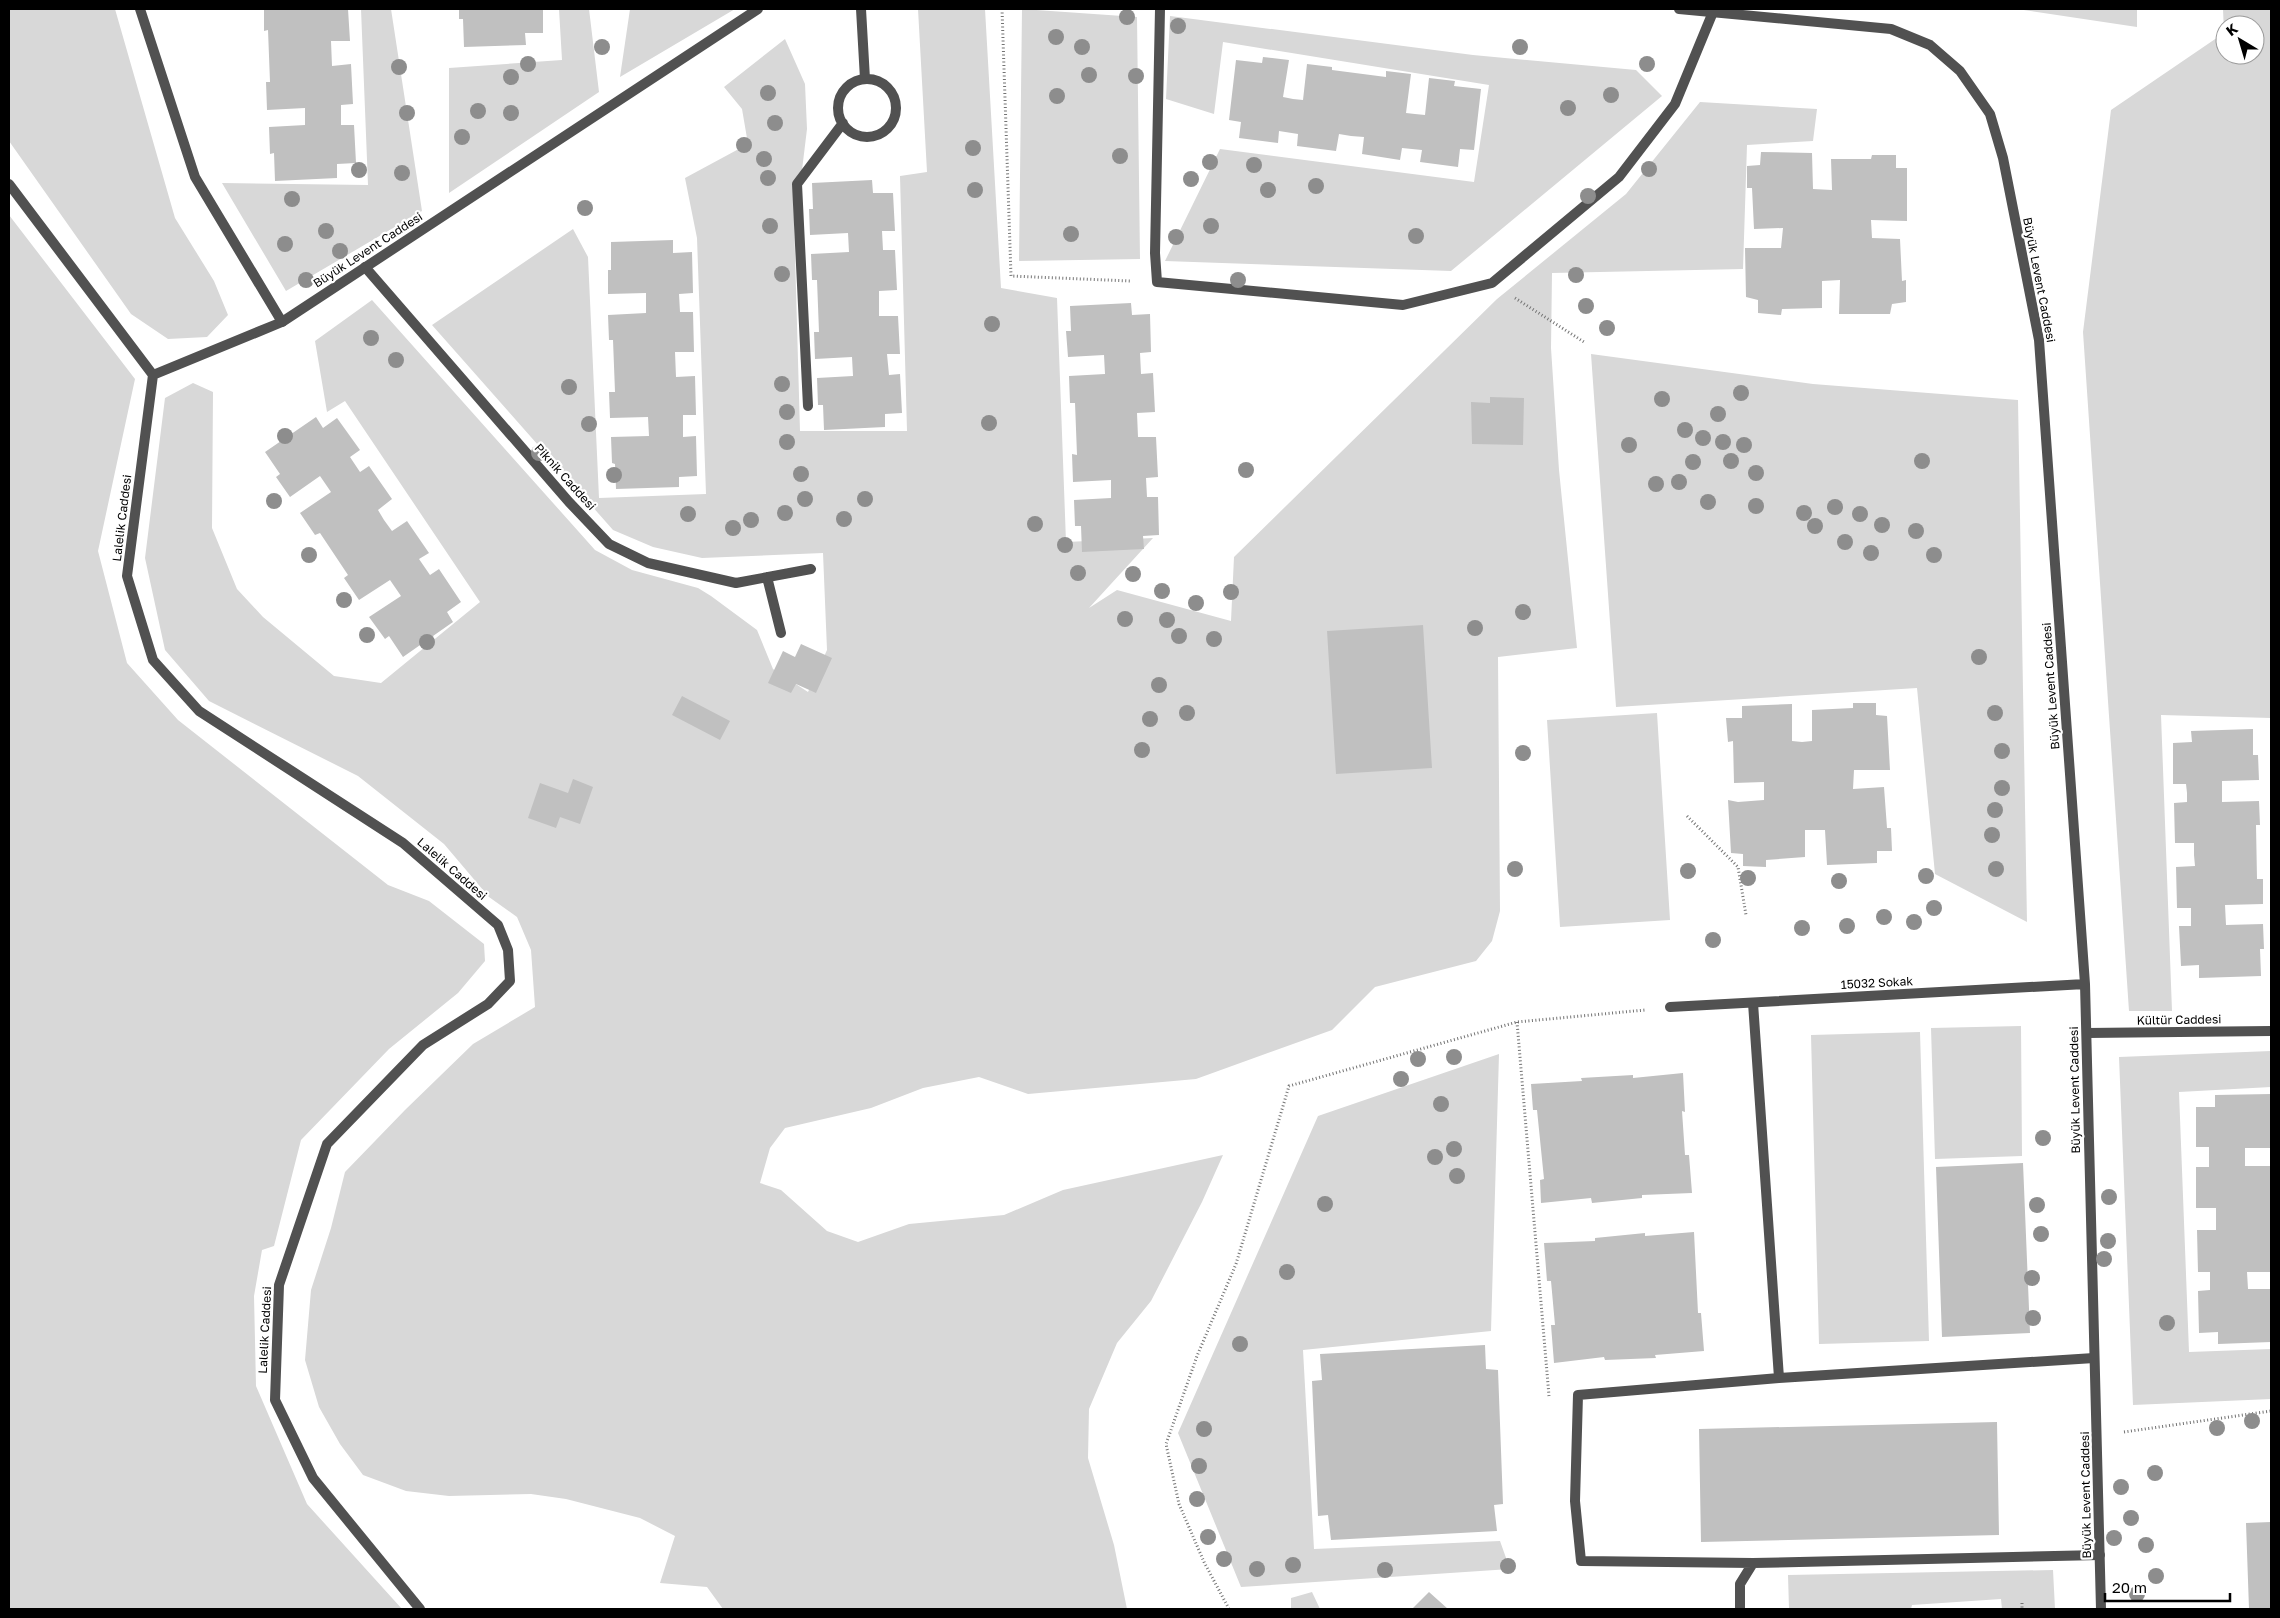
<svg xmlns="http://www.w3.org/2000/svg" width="2280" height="1618" viewBox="0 0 2280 1618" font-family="'Golos Text',sans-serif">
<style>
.green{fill:#d8d8d8;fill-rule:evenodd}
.building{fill:#c0c0c0}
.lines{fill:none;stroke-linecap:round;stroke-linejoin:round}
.path{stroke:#737373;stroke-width:3;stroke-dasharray:1 2.5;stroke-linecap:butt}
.lane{stroke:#515151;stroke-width:10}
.street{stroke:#515151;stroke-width:10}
.tree{fill:#8d8d8d}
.labels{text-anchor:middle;stroke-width:4.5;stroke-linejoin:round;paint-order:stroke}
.street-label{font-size:12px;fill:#000;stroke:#fff}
</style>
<rect width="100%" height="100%" fill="#fff"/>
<path class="green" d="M9,9H115L175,218L214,281L228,315L207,337L168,339L131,314L9,141Z
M361,9H391L422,211L286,291L222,183L368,185Z
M559,9H589L599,92L449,193V68L562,60Z
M630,9H735L620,77Z
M918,9H985L1001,288L1057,298L1066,542L1153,538L1089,608L1117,590L1231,621L1234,557L1497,299L1626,194L1700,102L1817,109L1813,141L1747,145L1743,269L1552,273L1551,348L1559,470L1577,648L1498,657L1500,911L1492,941L1476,961L1375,987L1332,1030L1196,1079L1028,1094L979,1077L923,1088L871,1108L785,1128L770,1148L760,1183L781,1190L827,1231L858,1242L909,1224L1004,1215L1063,1190L1223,1155L1202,1202L1151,1301L1117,1343L1089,1409L1088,1458L1114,1545L1127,1609H723L707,1587L660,1583L675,1536L640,1518L566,1499L531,1494L449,1496L406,1491L363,1475L340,1444L319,1407L305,1360L311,1290L331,1228L345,1172L405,1110L473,1044L535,1007L531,950L517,917L489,897L444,844L358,776L209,701L165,650L145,558L165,398L193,383L213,392L212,528L237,589L263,617L334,676L381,683L480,602L345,401L327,412L315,341L372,300L595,550L632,570L698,588L711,596L757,630L773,669L808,692L827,650L823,553L702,558L653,547L613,530L432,325L573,229L588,257L599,498L706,494L697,238L685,178L748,144L742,109L724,87L785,39L805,84L807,129L802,170L793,183L800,431H907L900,176L927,172Z
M1022,9L1137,17L1140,259L1019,261Z
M2017,9H2137V27Z
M2223,9H2271V718L2161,715L2172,1011H2129L2083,332L2111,110L2224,33ZM2225,25H2255V55H2225Z
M1170,16L1473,55L1636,70L1662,96L1451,271L1165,261L1220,149L1474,182L1489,85L1223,42L1214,114L1166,99Z
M9,215L135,379L98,551L127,663L178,720L388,885L429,901L484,944L485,961L458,993L389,1049L301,1140L274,1246L262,1250L254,1296L256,1386L307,1504L402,1609H9Z
M1591,354L1813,384L2018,400L2027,922L1935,874L1917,688L1616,707Z
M1657,713L1670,920L1560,927L1547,720Z
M2021,1026L2022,1156L1935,1159L1931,1028Z
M1920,1032L1929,1341L1819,1344L1811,1035Z
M2271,1051V1087L2179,1092L2189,1352L2271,1349V1399L2133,1405L2119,1057Z
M1499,1054L1491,1331L1303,1350L1314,1549L1500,1541L1510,1569L1241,1587L1178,1433L1318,1116Z
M2053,1570L2055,1609H2002L2001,1599L1912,1605L1911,1609H1789L1788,1575Z
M1312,1592L1320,1609H1291V1598Z"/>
<path class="building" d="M264,9H348L350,41H331L332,66L351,64L353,104L341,105V125H354L356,163L337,164V178L275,181L274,153L270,154L269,127L305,125V108L267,110L266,82H270L268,30L264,31Z
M459,9H543V33H525L526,45L464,47L463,19H459Z
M1263,57L1289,60L1283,97L1293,99L1303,100L1307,64L1332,67V70L1386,77V71L1411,74L1406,113L1415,114L1425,115L1429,78L1455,81L1454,86L1481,89L1474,150L1460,149L1458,167L1420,162L1422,150L1402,148L1400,160L1362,154L1364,137L1351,136L1339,134L1336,151L1297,146L1298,134L1279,131L1278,143L1239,138L1241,122L1229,120L1236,60L1262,63Z
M1761,152L1812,153L1813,189L1832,190L1831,159H1871L1872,155H1896V168H1907V221L1871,220L1872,238L1900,239L1902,281L1906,280V302L1892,304L1890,314H1839L1840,280L1822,281V308L1782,309L1781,315L1758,313V300L1746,297L1745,248H1781L1783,228L1754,229L1752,188H1747V166L1760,165Z
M872,180L873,193H893L895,231H882L883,250H895L897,290L879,291V316H898L900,354H887L889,375L900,374L902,413L885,414V427L824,430L823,405H818L817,378L853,376L852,357L815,359L814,332H819L817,280H812L811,254L849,252L848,233L810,235L809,209H813L812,183Z
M673,240V253L692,252L693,293L679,294L680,312H693L694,352H675L676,377L695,376L696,415H683V437L696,436L697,476L679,477V487L616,489L615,464L612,463L611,437L649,436L648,417L610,418L609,392H615L613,340H609L608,315L646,313V293L608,294V270H611V242Z
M1131,303L1132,315L1150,314L1151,352L1140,353L1141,374L1153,373L1155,412L1137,413L1138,437H1156L1158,477L1146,478L1147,497H1158L1159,535L1143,536L1144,549L1082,552L1081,526H1075L1074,500L1111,498V480L1073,482L1072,454L1077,455L1075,403H1070L1069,376L1105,374L1104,355L1068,357L1066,331H1071L1070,306Z
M1490,397L1524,398L1523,445L1472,444L1471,402L1490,403Z
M316,417L323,428L337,418L360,450L350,457L360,472L369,466L392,499L378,510L384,520L392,531L407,521L429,553L419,559L430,575L439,569L461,602L447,612L453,622L403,657L389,636L385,639L369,617L401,596L390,580L359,600L344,578L348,575L320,533L315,535L300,513L331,492L320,476L290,497L276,477L280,474L265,452Z
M1423,625L1432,768L1336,774L1327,631Z
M801,644L832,658L816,693L796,684L791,693L768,683L783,651L795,657Z
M682,696L730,721L720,740L672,715Z
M1853,703H1876V715L1887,716L1890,770H1854L1853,789L1884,787L1887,828H1891L1892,851H1877V863L1827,865L1825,830H1805V857L1766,860V867L1743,866V854L1731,853L1728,800L1738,802L1764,800V782L1734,783L1733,741L1728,742L1726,718H1742V706L1792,704V741L1802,742L1812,741V710L1853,708Z
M2253,729V755H2258L2259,780L2222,781V802L2259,801L2260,825H2256L2257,879H2263V904L2225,905L2226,925L2263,924L2264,949H2260L2261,976L2199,978V965L2181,966L2179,926H2191V908H2177L2176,867L2195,866L2194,855V843H2175L2174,803L2187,802V793L2186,784H2173V743L2192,742L2191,731Z
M573,779L593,787L580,824L560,817L556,828L528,818L540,783L568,793Z
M1683,1073L1685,1112L1682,1111L1685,1155H1689L1692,1193L1642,1195V1198L1592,1203L1591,1198L1541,1203L1540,1180L1544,1179L1537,1110H1533L1531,1084L1582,1081L1581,1078L1633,1075V1078Z
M2271,1094V1148H2245V1166H2271V1272H2247L2248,1289H2271V1342L2218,1344V1332L2199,1333L2198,1291L2210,1290V1272H2198L2197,1230H2216V1208H2196V1167H2209V1147H2196V1107H2215V1095Z
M2023,1163L2030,1333L1942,1337L1936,1167Z
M1694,1232L1698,1313H1701L1704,1351L1655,1355L1656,1358L1605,1360L1604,1357L1554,1363L1551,1325H1555L1551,1281H1547L1544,1243L1595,1241V1238L1645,1233V1236Z
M1485,1345L1486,1369L1498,1370L1503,1504L1494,1505L1497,1531L1331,1540L1328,1515L1318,1516L1312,1381L1322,1380L1320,1354Z
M1997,1422L1999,1535L1701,1542L1699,1429Z
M2271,1522V1609H2249L2246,1523Z
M1429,1592L1448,1609H1412Z"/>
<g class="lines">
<path class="path" d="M1002,9L1011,276L1130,281
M1515,298L1584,342
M1687,816L1738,867L1746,915
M1517,1022L1549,1396
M2124,1432L2271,1411
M2022,1603V1609
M1229,1609L1204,1562L1179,1504L1166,1444L1197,1356L1236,1264L1289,1086L1517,1022L1645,1010"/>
<path class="lane" d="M861,9L865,79
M1160,9L1155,253L1157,282L1403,305L1492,283L1619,177L1675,104L1713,12
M838 108a29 29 0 1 1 58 0a29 29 0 1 1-58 0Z
M9,184L153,375L127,576L153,660L199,711L403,843L498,925L508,950L510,981L488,1004L423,1045L327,1144L279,1285L275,1400L313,1478L420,1609
M365,267L569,502L609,544L648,563L736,583L811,569
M153,375L282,322
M808,406L797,184L843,123
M767,577L781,633
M1753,1003L1779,1378
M2087,1033L2271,1031
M2094,1358L1779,1378L1578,1395L1575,1501L1581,1561L1753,1563L2100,1555
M1740,1609V1584L1753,1563"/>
<path class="street" d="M140,9L195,177L282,322L758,9
M1679,9L1891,29L1930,45L1960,71L1990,114L2003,158L2039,340L2085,984L2101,1609
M1670,1007L2085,984"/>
</g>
<g class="tree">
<circle cx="1127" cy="17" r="8"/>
<circle cx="1178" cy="26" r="8"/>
<circle cx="1056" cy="37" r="8"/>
<circle cx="602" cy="47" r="8"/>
<circle cx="1082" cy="47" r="8"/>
<circle cx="1520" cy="47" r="8"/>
<circle cx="528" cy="64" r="8"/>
<circle cx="1647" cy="64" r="8"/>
<circle cx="399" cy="67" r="8"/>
<circle cx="1089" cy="75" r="8"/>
<circle cx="1136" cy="76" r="8"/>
<circle cx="511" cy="77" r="8"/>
<circle cx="768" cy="93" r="8"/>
<circle cx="1611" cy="95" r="8"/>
<circle cx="1057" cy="96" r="8"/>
<circle cx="1568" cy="108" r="8"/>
<circle cx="478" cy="111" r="8"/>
<circle cx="407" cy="113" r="8"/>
<circle cx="511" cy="113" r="8"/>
<circle cx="775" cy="123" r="8"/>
<circle cx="462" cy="137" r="8"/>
<circle cx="744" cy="145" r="8"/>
<circle cx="973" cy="148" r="8"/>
<circle cx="1120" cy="156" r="8"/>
<circle cx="764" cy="159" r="8"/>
<circle cx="1210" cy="162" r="8"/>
<circle cx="1254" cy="165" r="8"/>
<circle cx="1649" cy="169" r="8"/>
<circle cx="359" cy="170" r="8"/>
<circle cx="402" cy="173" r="8"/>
<circle cx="768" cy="178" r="8"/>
<circle cx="1191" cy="179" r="8"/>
<circle cx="1316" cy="186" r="8"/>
<circle cx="975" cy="190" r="8"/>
<circle cx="1268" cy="190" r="8"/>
<circle cx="1588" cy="196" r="8"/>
<circle cx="292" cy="199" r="8"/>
<circle cx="585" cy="208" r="8"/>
<circle cx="770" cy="226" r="8"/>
<circle cx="1211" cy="226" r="8"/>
<circle cx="326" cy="231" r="8"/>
<circle cx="1071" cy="234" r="8"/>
<circle cx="1416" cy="236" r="8"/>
<circle cx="1176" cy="237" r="8"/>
<circle cx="285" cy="244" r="8"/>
<circle cx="340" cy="251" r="8"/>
<circle cx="782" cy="274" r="8"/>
<circle cx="1576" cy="275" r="8"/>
<circle cx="306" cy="280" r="8"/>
<circle cx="1238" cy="280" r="8"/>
<circle cx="1586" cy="306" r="8"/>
<circle cx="992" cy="324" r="8"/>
<circle cx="1607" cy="328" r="8"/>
<circle cx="371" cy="338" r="8"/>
<circle cx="396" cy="360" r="8"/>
<circle cx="782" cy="384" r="8"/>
<circle cx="569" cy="387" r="8"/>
<circle cx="1741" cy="393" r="8"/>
<circle cx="1662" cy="399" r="8"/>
<circle cx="787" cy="412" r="8"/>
<circle cx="1718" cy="414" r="8"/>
<circle cx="989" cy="423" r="8"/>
<circle cx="589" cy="424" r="8"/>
<circle cx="1685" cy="430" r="8"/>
<circle cx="285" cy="436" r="8"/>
<circle cx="1703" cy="438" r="8"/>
<circle cx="787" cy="442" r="8"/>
<circle cx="1723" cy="442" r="8"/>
<circle cx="1629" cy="445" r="8"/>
<circle cx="1744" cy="445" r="8"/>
<circle cx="539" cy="453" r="8"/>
<circle cx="1731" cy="461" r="8"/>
<circle cx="1922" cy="461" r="8"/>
<circle cx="1693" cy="462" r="8"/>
<circle cx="1246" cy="470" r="8"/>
<circle cx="1756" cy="473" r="8"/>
<circle cx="801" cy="474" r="8"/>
<circle cx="614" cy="475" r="8"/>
<circle cx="1679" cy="482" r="8"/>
<circle cx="1656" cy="484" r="8"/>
<circle cx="805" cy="499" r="8"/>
<circle cx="865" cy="499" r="8"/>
<circle cx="274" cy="501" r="8"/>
<circle cx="1708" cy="502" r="8"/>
<circle cx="1756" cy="506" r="8"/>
<circle cx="1835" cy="507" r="8"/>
<circle cx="785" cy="513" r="8"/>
<circle cx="1804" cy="513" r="8"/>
<circle cx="688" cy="514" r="8"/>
<circle cx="1860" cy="514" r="8"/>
<circle cx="844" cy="519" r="8"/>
<circle cx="751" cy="520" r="8"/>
<circle cx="1035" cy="524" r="8"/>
<circle cx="1882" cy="525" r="8"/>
<circle cx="1815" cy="526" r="8"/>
<circle cx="733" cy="528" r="8"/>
<circle cx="1916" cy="531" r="8"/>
<circle cx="1845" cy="542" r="8"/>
<circle cx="1065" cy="545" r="8"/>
<circle cx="1871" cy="553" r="8"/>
<circle cx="309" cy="555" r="8"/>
<circle cx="1934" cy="555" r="8"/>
<circle cx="1078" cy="573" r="8"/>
<circle cx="1133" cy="574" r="8"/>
<circle cx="1162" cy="591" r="8"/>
<circle cx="1231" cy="592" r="8"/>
<circle cx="344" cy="600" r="8"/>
<circle cx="1196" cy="603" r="8"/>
<circle cx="1523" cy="612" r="8"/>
<circle cx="1125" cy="619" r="8"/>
<circle cx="1167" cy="620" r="8"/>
<circle cx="1475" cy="628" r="8"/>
<circle cx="367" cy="635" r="8"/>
<circle cx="1179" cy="636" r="8"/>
<circle cx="1214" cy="639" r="8"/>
<circle cx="427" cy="642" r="8"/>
<circle cx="1979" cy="657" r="8"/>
<circle cx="1159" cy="685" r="8"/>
<circle cx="1187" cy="713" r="8"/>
<circle cx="1995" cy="713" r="8"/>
<circle cx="1150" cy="719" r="8"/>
<circle cx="1142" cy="750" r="8"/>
<circle cx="2002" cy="751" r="8"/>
<circle cx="1523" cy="753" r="8"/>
<circle cx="2002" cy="788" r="8"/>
<circle cx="1995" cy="810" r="8"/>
<circle cx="1992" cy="835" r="8"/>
<circle cx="1515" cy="869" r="8"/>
<circle cx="1996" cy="869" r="8"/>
<circle cx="1688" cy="871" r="8"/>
<circle cx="1926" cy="876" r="8"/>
<circle cx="1748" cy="878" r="8"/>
<circle cx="1839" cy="881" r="8"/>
<circle cx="1934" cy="908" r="8"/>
<circle cx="1884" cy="917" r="8"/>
<circle cx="1914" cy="922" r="8"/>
<circle cx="1847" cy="926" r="8"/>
<circle cx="1802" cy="928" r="8"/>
<circle cx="1713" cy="940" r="8"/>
<circle cx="1454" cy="1057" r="8"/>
<circle cx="1418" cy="1059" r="8"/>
<circle cx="1401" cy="1079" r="8"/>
<circle cx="1441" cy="1104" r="8"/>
<circle cx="2043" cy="1138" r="8"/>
<circle cx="1454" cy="1149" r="8"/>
<circle cx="1435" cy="1157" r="8"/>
<circle cx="1457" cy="1176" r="8"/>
<circle cx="2109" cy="1197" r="8"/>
<circle cx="1325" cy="1204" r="8"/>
<circle cx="2037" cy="1205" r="8"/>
<circle cx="2041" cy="1234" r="8"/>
<circle cx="2108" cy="1241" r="8"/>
<circle cx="2104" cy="1259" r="8"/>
<circle cx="1287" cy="1272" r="8"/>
<circle cx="2032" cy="1278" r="8"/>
<circle cx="2033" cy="1318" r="8"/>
<circle cx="2167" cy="1323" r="8"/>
<circle cx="1240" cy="1344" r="8"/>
<circle cx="2252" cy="1421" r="8"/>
<circle cx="2217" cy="1428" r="8"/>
<circle cx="1204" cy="1429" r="8"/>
<circle cx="1199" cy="1466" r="8"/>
<circle cx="2155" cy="1473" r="8"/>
<circle cx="2121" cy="1487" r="8"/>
<circle cx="1197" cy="1499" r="8"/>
<circle cx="2131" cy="1518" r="8"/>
<circle cx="1208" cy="1537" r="8"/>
<circle cx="2114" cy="1538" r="8"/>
<circle cx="2146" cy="1545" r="8"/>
<circle cx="1224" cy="1559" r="8"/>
<circle cx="1293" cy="1565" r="8"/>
<circle cx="1508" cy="1566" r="8"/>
<circle cx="1257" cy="1569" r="8"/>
<circle cx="1385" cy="1570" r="8"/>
<circle cx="2156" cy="1576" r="8"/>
<circle cx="2137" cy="1594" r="8"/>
</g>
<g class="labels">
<g class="street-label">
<text transform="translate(368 250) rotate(-33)" y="4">Büyük Levent Caddesi</text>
<text transform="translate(2039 280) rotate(79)" y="4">Büyük Levent Caddesi</text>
<text transform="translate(565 477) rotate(48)" y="4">Piknik Caddesi</text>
<text transform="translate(122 518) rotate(-83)" y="4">Lalelik Caddesi</text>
<text transform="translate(2051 686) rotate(-94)" y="4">Büyük Levent Caddesi</text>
<text transform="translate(452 869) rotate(41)" y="4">Lalelik Caddesi</text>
<text transform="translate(1877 983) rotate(-3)" y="4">15032 Sokak</text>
<text transform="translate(2179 1020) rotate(-1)" y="4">Kültür Caddesi</text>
<text transform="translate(2075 1090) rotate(-91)" y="4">Büyük Levent Caddesi</text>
<text transform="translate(265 1330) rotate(-87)" y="4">Lalelik Caddesi</text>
<text transform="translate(2086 1495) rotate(-91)" y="4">Büyük Levent Caddesi</text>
</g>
</g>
<rect width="2280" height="1618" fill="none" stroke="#000000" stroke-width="20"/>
<g transform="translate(2240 40) rotate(322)"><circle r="24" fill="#ffffff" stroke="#999999"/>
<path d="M0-4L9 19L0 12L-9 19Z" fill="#000000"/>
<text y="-8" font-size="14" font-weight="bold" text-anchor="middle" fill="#000000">K</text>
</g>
<path d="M2105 1593v8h125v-8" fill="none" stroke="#000000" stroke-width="2.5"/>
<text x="2112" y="1593" font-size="15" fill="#000000" stroke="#ffffff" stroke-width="4" paint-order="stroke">20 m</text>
</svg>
